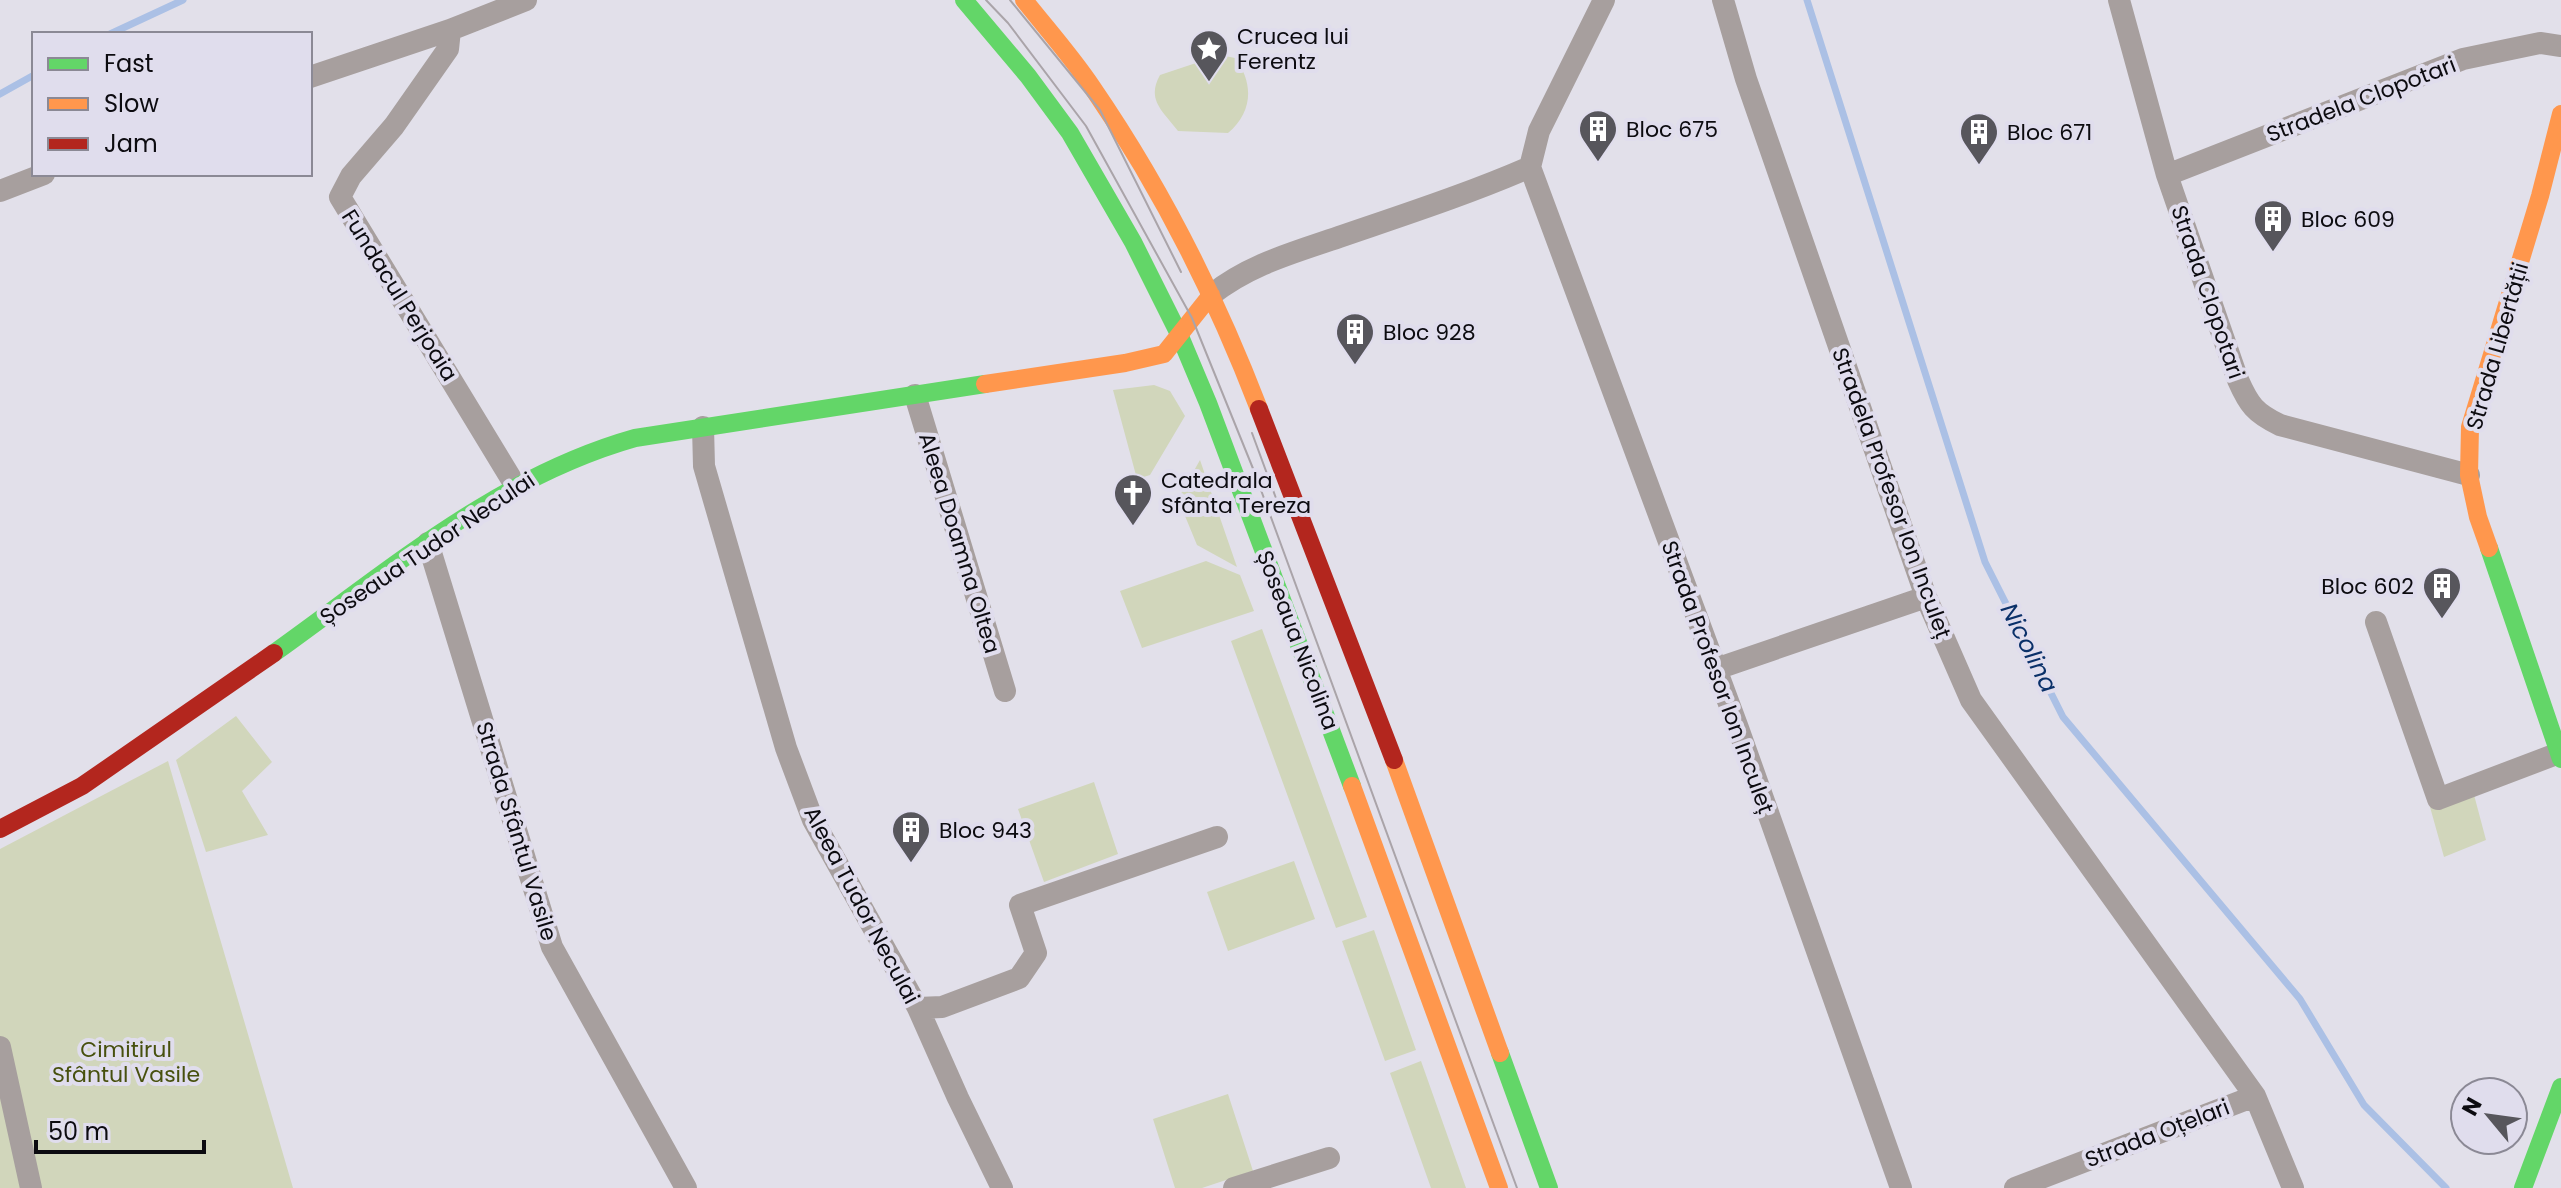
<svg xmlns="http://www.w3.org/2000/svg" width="2561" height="1188" viewBox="0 0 2561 1188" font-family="Poppins,sans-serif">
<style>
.green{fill:#d1d6bb}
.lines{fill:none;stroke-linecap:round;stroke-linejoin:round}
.stream{stroke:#abc0e5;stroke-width:7}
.street{stroke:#a79f9e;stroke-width:22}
.fast{stroke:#63d668;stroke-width:18}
.slow{stroke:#ff974d;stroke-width:18}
.jam{stroke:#b3261e;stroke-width:18}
.tram{stroke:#aaa4a9;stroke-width:2}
.labels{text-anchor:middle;stroke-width:8;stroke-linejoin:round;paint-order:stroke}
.poi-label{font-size:22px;fill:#0c0b10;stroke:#e0dded;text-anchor:start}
.street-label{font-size:22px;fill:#0c0b10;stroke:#e0dded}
.park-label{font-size:22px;fill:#47500e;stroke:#e0dded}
.water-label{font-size:24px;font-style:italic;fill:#0a3069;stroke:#e0dded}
</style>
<rect width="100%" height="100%" fill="#e2e0ea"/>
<path class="green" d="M1220,55L1235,58C1254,83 1253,112 1228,133L1178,131C1163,111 1146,100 1160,75Z
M1154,385L1170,391L1185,416L1150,475L1137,479L1113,390Z
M1200,460L1237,567L1197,545L1178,499Z
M1206,561L1240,575L1254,611L1142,648L1120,591Z
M1262,629L1367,917L1336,928L1231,641Z
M236,716L272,762L242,791L268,835L206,852L176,760Z
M168,761L293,1188H0V849Z
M1094,782L1118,854L1044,882L1018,809Z
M2473,791L2486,840L2444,857L2430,807Z
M1294,861L1315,919L1228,951L1207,892Z
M1374,930L1416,1050L1385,1061L1342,941Z
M1421,1061L1466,1188H1431L1390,1073Z
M1228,1094L1253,1171L1202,1188H1175L1153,1119Z"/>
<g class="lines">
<path class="stream" d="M1807,0L1985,562L2063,717L2300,999L2364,1105L2446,1188
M110,34L183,0
M0,94L34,75"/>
<path class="street" d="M1604,0L1539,131L1530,167L1738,728L1901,1188
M1723,0L1746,79L1926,597L1971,700L2255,1096L2293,1188
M2119,0L2167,175L2238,380C2249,405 2255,413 2280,425L2469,475
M450,30L448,49L394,126L351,176L340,197L515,485
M310,77L450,30L526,0
M2167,175L2463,59L2540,43L2561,46
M0,191L44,174
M1211,295C1250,264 1293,253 1339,237C1403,215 1468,194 1530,167
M915,395L1005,691
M703,427L704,466L786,748L813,820L918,1008L958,1098L1002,1188
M428,543L552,947L686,1188
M2376,622L2438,799L2559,753
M1716,669L1926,597
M918,1008L942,1007L1019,978L1036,953L1020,905L1217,837
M0,1047L31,1188
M1234,1188L1329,1158
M2015,1188L2255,1096"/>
<path class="fast" d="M964,0L1028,76L1070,133L1133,242L1179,334L1208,403L1352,786
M2489,548L2561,759
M274,653C389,571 497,477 635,438L985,384
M1500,1053L1549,1188
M2523,1188L2561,1087"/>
<path class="slow" d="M1024,0C1047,29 1072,57 1092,87C1160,186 1216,297 1259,409
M985,384L1125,363L1164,354L1211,295
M2489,548L2478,517L2469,475L2470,427L2540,196L2561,114
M1394,760L1500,1053
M1352,786L1499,1188"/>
<path class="jam" d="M1259,409L1394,760
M0,829L82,786L274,653"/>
<path class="tram" d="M986,0L1008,23L1086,126L1192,318L1254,471L1517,1188
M1010,0L1100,110L1181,272
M1252,433L1277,501"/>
</g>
<defs>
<g id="sight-pin" transform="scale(2)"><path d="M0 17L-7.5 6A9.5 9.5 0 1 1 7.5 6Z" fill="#57565c" stroke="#e0dded"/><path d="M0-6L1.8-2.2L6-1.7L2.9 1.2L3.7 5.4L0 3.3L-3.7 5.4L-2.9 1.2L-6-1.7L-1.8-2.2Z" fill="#fff"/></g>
<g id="building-pin" transform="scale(2)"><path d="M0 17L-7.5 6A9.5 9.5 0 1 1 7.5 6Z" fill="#57565c" stroke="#e0dded"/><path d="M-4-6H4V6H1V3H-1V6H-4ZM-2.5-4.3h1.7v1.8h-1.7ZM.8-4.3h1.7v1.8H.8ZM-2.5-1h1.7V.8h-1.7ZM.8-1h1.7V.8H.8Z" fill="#fff"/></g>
<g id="church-pin" transform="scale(2)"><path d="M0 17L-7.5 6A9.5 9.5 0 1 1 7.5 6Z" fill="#57565c" stroke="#e0dded"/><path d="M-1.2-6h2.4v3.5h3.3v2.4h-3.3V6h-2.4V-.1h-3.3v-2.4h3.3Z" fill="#fff"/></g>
</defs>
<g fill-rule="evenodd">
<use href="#sight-pin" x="1209" y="49"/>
<use href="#building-pin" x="1598" y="129"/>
<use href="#building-pin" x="1979" y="132"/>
<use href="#building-pin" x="2273" y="219"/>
<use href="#building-pin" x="1355" y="332"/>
<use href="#church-pin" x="1133" y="493"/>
<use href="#building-pin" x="2442" y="586"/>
<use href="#building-pin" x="911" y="830"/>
</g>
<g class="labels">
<g class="poi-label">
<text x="1237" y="44">Crucea lui<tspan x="1237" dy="25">Ferentz</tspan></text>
<text x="1626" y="137">Bloc 675</text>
<text x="2007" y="140">Bloc 671</text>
<text x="2301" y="227">Bloc 609</text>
<text x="1383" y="340">Bloc 928</text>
<text x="1161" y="488">Catedrala<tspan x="1161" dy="25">Sfânta Tereza</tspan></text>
<text x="2414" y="594" text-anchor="end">Bloc 602</text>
<text x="939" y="838">Bloc 943</text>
</g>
<g class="street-label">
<text transform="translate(2361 99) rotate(-21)" y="8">Stradela Clopotari</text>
<text transform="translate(2208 292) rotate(71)" y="8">Strada Clopotari</text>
<text transform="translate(400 295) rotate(58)" y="8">Fundacul Perjoaia</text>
<text transform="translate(2497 346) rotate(-74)" y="8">Strada Libertății</text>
<text transform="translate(1892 493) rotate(70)" y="8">Stradela Profesor Ion Inculeț</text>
<text transform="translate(960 543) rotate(73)" y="8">Aleea Doamna Oltea</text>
<text transform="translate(427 548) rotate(-34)" y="8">Șoseaua Tudor Neculai</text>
<text transform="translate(1298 640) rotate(69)" y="8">Șoseaua Nicolina</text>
<text transform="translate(1718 677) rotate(70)" y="8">Strada Profesor Ion Inculeț</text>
<text transform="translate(517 831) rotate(73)" y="8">Strada Sfântul Vasile</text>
<text transform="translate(862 905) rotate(62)" y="8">Aleea Tudor Neculai</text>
<text transform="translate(2157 1133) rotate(-21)" y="8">Strada Oțelari</text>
</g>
<g class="park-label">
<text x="126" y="1057">Cimitirul<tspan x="126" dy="25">Sfântul Vasile</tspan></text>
</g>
<g class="water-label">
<text transform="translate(2029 648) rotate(63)" y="8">Nicolina</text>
</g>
</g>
<rect x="32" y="32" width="280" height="144" fill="#e0dded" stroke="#8b8995" stroke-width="2"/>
<rect x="48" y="58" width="40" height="12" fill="#63d668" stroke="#8b8995" stroke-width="2"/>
<text x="104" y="72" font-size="24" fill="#0c0b10">Fast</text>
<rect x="48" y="98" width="40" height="12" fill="#ff974d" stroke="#8b8995" stroke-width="2"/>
<text x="104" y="112" font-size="24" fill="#0c0b10">Slow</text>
<rect x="48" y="138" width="40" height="12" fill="#b3261e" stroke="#8b8995" stroke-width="2"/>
<text x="104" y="152" font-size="24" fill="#0c0b10">Jam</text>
<g transform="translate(2489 1116) rotate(299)"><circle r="38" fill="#e0dded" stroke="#8b8995" stroke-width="2"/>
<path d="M0-6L14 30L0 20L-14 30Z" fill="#57565c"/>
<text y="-12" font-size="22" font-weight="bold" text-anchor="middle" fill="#0c0b10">N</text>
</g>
<path d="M36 1140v12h168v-12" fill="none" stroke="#0c0b10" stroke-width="4"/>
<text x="48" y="1140" font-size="24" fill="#0c0b10" stroke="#e0dded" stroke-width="6" paint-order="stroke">50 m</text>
</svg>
